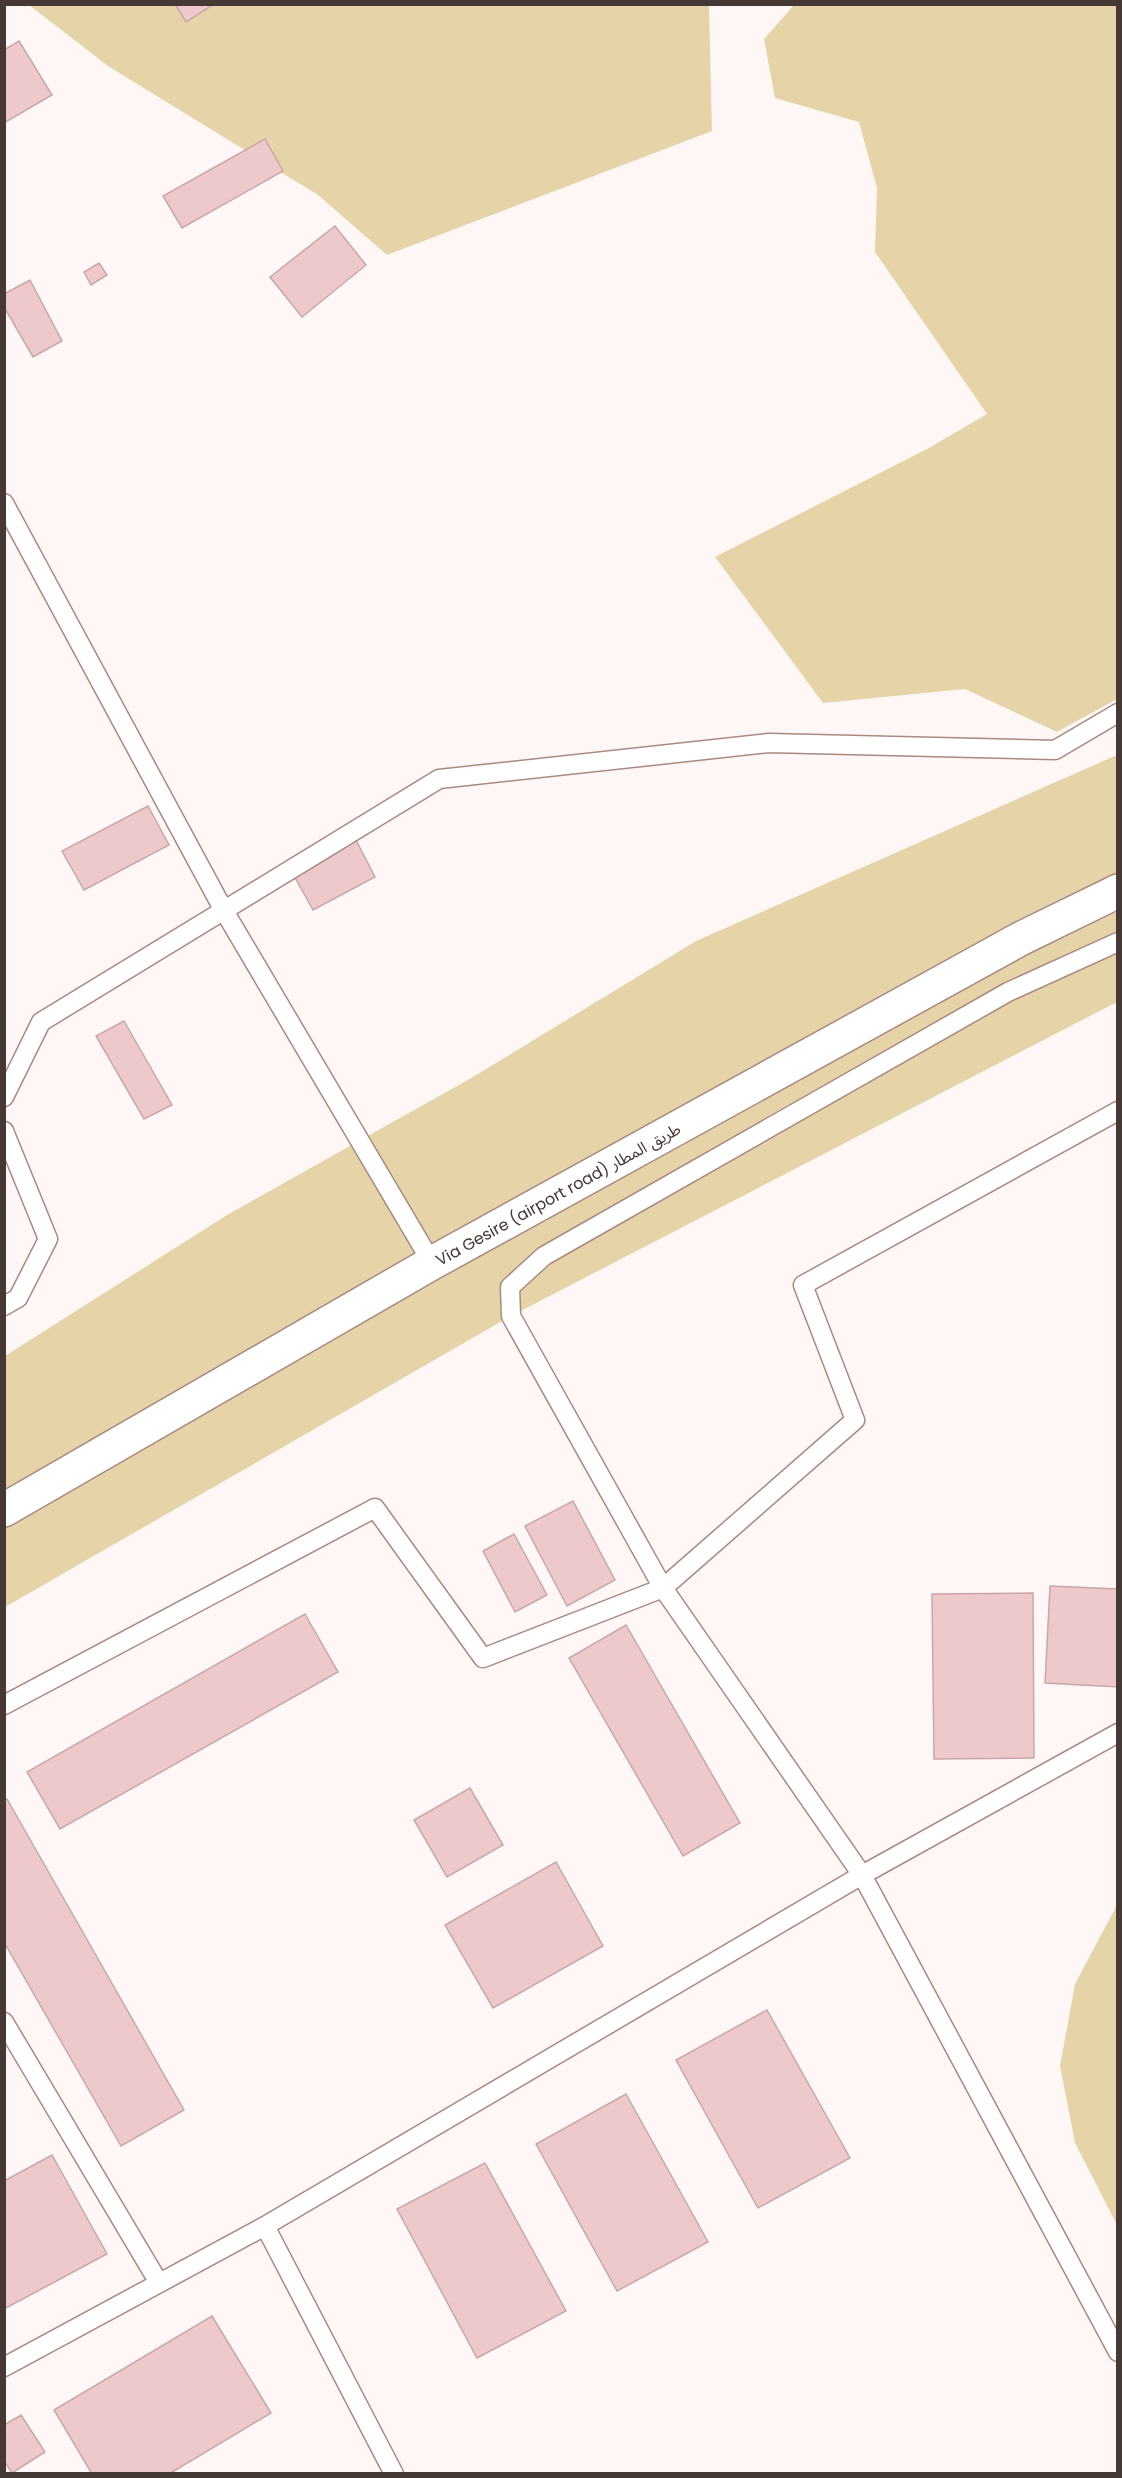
<svg xmlns="http://www.w3.org/2000/svg" width="1122" height="2478" viewBox="0 0 1122 2478" font-family="Poppins,'Noto Sans Arabic',sans-serif">
<style>
.green{fill:#e6d4a9}
.building{fill:#edc9cc;stroke:#c9a6a9;stroke-width:1.5}
.lines{fill:none;stroke-linecap:round;stroke-linejoin:round}
.lane-casing{stroke:#a98980;stroke-width:21}
.secondary-casing{stroke:#a98980;stroke-width:36}
.lane{stroke:#fff;stroke-width:18}
.secondary{stroke:#fff;stroke-width:33}
.labels{text-anchor:middle;stroke-width:6;stroke-linejoin:round;paint-order:stroke}
.street-label{font-size:16px;fill:#463834;stroke:#fff}
</style>
<rect width="100%" height="100%" fill="#fef7f5"/>
<path class="green" d="M795,4L1117,5V699L1057,732L965,689L823,703L715,557L927,449L987,414L875,252L877,188L859,122L775,98L764,39Z
M29,5H709L712,131L387,255L318,195L108,66Z
M1117,755V1002L511,1316L5,1607V1356L227,1215L473,1077L696,941Z
M1117,1905V2225L1075,2143L1060,2066L1075,1984Z"/>
<path class="building" d="M175,4H214L186,22Z
M19,41L52,95L4,123V50Z
M265,139L283,171L182,228L163,196Z
M335,226L366,265L302,317L270,277Z
M99,263L107,275L91,285L84,272Z
M30,280L62,341L33,357L4,307V294Z
M148,806L169,845L84,890L62,851Z
M355,838L375,877L313,910L292,872Z
M124,1021L172,1105L144,1119L96,1036Z
M573,1501L615,1580L567,1606L525,1526Z
M514,1534L547,1595L515,1612L483,1551Z
M1050,1586L1118,1589V1687L1045,1683Z
M1033,1593L1034,1758L934,1759L932,1594Z
M305,1614L338,1672L60,1829L27,1772Z
M626,1625L740,1823L683,1856L569,1658Z
M470,1788L503,1845L447,1877L414,1820Z
M7,1799L184,2110L121,2146L4,1942V1800Z
M556,1862L603,1946L493,2008L445,1925Z
M767,2010L850,2158L758,2208L676,2060Z
M626,2094L708,2242L617,2291L536,2144Z
M52,2155L107,2254L4,2309V2181Z
M485,2163L566,2311L477,2358L397,2209Z
M212,2316L271,2413L169,2474H92L54,2410Z
M21,2415L45,2452L12,2473L4,2461V2425Z"/>
<g class="lines">
<g class="lane-casing">
<path id="lane" d="M4,503L223,909L432,1263
M1118,942L1008,992L544,1256L510,1287L511,1316L663,1588L862,1875L1118,2352
M4,1097L41,1022L439,779L769,743L1055,750L1118,713
M4,1131L48,1239L18,1298L4,1306
M4,1705L375,1508L483,1658L663,1588L855,1420L803,1285L1118,1111
M4,2022L159,2283
M265,2226L394,2474
M4,2367L265,2226L862,1875L1118,1733"/>
</g>
<g class="secondary-casing">
<path id="secondary" d="M4,1510L432,1263L1020,939L1118,891"/>
</g>
<use href="#lane" class="lane"/>
<use href="#secondary" class="secondary"/>
</g>
<g class="labels">
<g class="street-label">
<text transform="translate(558 1194) rotate(-29)" y="6">Via Gesire (airport road) طريق المطار</text>
</g>
</g>
<rect width="1122" height="2478" fill="none" stroke="#463834" stroke-width="12"/>
</svg>
